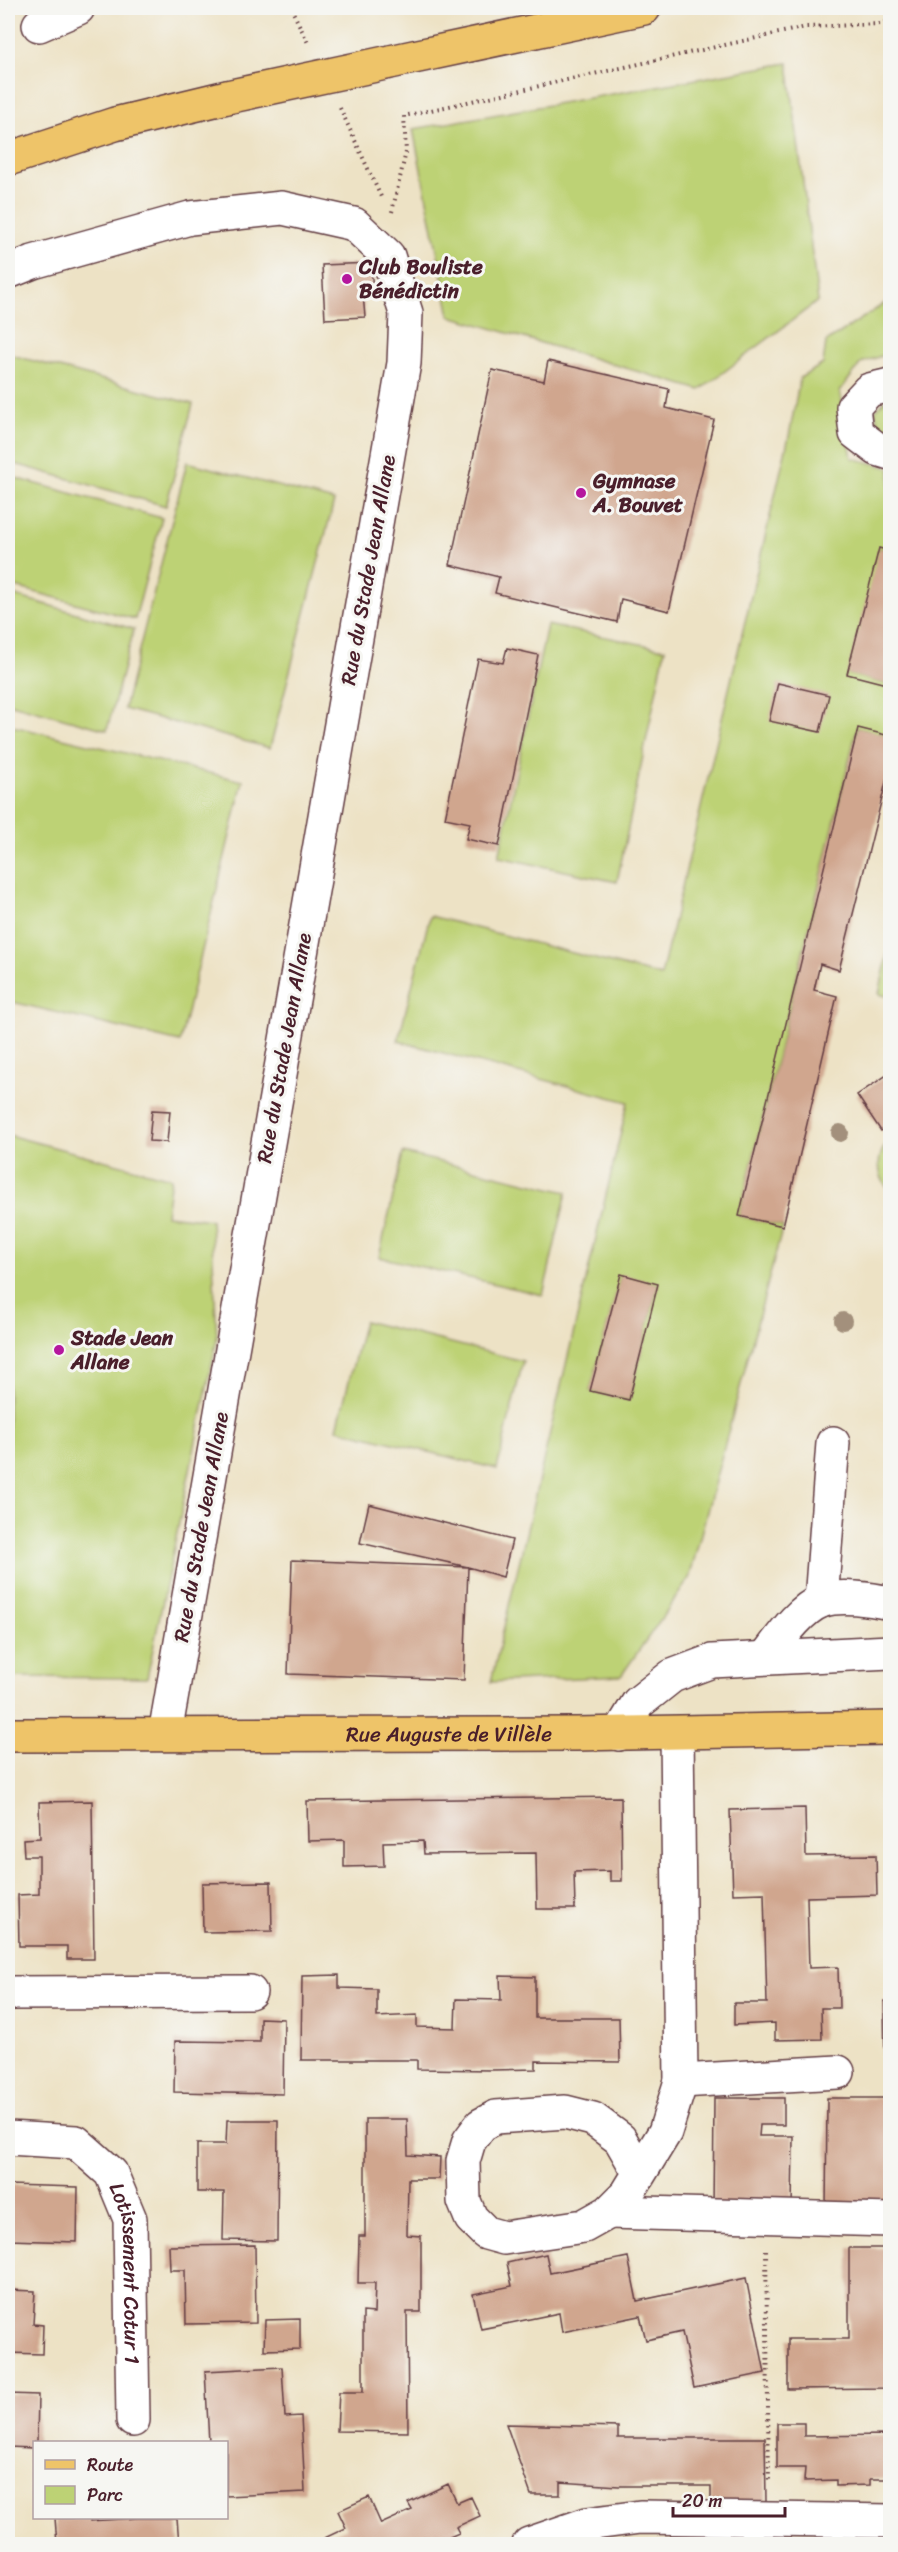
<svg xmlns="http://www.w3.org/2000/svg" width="898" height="2552" viewBox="0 0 898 2552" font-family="Sriracha,sans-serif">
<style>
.green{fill:#bdd275;stroke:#847850;stroke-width:1.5;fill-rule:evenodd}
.building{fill:#d0a68e}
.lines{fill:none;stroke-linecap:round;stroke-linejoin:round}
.minor-casing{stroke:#623c42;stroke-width:36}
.major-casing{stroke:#623c42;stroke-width:36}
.path{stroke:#623c42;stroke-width:4;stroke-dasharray:1.5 4.5;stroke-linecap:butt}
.minor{stroke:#fff;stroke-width:33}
.major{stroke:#eec469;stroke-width:33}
.major-bridge-casing{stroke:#623c42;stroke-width:36;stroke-linecap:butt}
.major-bridge{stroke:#eec469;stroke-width:33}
.tree{fill:#a3907b}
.poi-dot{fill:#b5179e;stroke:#f6f6f2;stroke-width:2}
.labels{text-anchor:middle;stroke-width:6;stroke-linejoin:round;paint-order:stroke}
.poi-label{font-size:21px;font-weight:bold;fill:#4a1f2b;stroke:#f6f6f2;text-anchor:start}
.street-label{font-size:21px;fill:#4a1f2b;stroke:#f6f6f2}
</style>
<rect width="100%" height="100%" fill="#f6f6f2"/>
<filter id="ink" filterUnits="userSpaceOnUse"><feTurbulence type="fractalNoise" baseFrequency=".0167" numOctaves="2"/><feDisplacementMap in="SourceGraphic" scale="12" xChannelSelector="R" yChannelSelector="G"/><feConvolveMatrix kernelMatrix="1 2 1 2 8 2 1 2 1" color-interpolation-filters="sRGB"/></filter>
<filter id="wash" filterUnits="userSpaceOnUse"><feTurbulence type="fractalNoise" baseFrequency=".008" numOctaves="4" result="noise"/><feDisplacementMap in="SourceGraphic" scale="24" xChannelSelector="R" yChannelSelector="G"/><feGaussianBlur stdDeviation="1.35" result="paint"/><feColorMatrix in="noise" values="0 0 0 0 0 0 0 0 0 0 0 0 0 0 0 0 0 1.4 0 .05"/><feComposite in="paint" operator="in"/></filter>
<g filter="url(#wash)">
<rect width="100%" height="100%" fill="#ede2c5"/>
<path class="green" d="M788,63L818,301L700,390L450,316L413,129Z
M890,300V353L861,363L840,391L852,458L890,468V551L880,548L848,674L890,685V736L857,728L739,1216L783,1226L689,1579L621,1676L491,1682L628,1102L398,1041L430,916L661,976L789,436L800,378L823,364L826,342ZM621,1275L658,1284L629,1400L590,1391Z
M8,354L193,404L166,506L8,462Z
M890,398V435L879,425L875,411L886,399Z
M187,462L334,501L270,748L124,709Z
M8,476L162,518L135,619L8,585Z
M8,594L134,629L107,730L8,703Z
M547,625L665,649L617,882L499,857Z
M8,725L243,781L180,1042L8,1001Z
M890,943V997L879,994Z
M8,1135L171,1178L166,1215L211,1220L217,1339L147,1678L8,1677Z
M890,1140V1191C876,1175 875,1155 890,1140Z
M403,1153L567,1192L543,1295L379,1257Z
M364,1321L523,1361L497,1469L337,1429Z"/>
<g id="blocks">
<path class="building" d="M371,263L373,294H363L365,317L325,319L322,265Z
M548,361L669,389L666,408L714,420L669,611L621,599L617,622L495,593L499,577L450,565L492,370L544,381Z
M879,548L890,551V685L847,674Z
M507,648L538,655L499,846L466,839L470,823L445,818L478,659L503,663Z
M778,683L829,695L820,732L769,721Z
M858,728L890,736V766L839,970L820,964L814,990L837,996L783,1226L739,1216Z
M890,1073V1125L881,1131L857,1095Z
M152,1110L170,1111L167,1142L149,1141Z
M621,1274L658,1284L629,1400L590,1391Z
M369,1504L512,1540L503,1577L468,1567L464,1680L288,1674L292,1560L468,1567L360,1543Z
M621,1797L622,1881H610V1871L574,1872L575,1909H537L536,1853L424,1854L423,1841L383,1842L384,1866L344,1867V1840L308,1841L307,1801Z
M92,1801L94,1959H67V1946H19L18,1895L39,1894V1856H24L23,1839L40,1838L39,1802Z
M805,1808L806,1856L876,1855L877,1895L807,1897L809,1968L838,1967L839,2008H821L822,2039L775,2040V2023L734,2025V2003H767L766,1969L764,1893L733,1894L730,1810Z
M271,1882L272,1931L203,1932L202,1883Z
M339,1975V1988L377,1989V2017L417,2015V2027L455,2028L456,1999L501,2000L500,1976L535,1977V2018H619L620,2062L536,2061V2069L492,2070L417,2069V2060H301L302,1976Z
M884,2001H890V2074H885Z
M260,2018L284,2019L283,2094L174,2092L175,2041L260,2042Z
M714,2098H784V2125H760L759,2136H793L792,2212H713Z
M827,2098H890V2214L826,2213Z
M365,2119H407L408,2155L440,2157L439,2179H408L407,2235L421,2236V2312H407L408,2432L337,2431L339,2392H363V2312L374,2313L375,2283H358L359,2236H365Z
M227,2120H278L277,2241L223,2240L224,2192H197V2144H226Z
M8,2185L78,2187L77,2242L8,2240Z
M255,2245L256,2323L186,2324L185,2270H170L169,2246Z
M849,2248H888V2282H890L889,2344H890V2380L889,2388L788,2389V2339H849Z
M546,2254L550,2273L628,2257L637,2301L746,2278L765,2373L694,2388L682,2332L646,2340L640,2316L562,2332L559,2313L481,2329L473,2294L512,2286L507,2263Z
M8,2290L35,2291L33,2324L43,2325L42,2354L8,2353Z
M300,2319V2349L264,2350L265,2320Z
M282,2367L285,2417L301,2416L305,2492L226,2496V2442H209L205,2371Z
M8,2394L38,2395L37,2442H34V2448L8,2447Z
M777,2423H804V2436L890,2435V2479H870V2485L836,2486V2480L804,2481L805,2468H777Z
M506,2424L618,2427V2438H765L766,2502L711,2503V2486H619L560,2482V2495H531Z
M448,2484L457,2503L471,2497L480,2516L456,2527L459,2533L434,2544H428L425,2537L409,2544H315L314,2543L346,2528L338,2511L369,2497L381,2524L412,2510L408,2503Z
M55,2518H90V2521L137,2518H177L179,2544H57Z"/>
</g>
</g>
<g filter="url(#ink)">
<use href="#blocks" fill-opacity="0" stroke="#623c42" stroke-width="1.5"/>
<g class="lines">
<g class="minor-casing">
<g id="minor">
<path d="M39,25L78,8"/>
<path d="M8,272L33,262L190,218L282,208L354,224L388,256L406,313L404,363L165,1734"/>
<path d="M890,385L869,390L853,407L856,433L877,449L890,453"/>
<path d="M821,1601L833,1443"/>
<path d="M766,1657C780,1639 799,1610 821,1601C839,1594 872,1599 890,1603"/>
<path d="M619,1734L638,1703L672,1676L712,1661L890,1652"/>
<path d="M8,1993L250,1992"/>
<path d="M681,2081L838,2072"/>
<path id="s1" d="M8,2138L76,2142L111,2173L130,2219L133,2420"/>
<path d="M639,2172L620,2139L593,2119L565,2112L496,2117L481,2125L469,2141L463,2161L464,2201L471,2218L486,2233L504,2238L584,2226L609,2212L627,2194L665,2132L681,2081L677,1733"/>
<path d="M609,2212L890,2220"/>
<path d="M529,2544L587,2524L640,2517L890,2521"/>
</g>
</g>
<g class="major-casing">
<g id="major">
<path d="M390,62L644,8"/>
<path d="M8,159L115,124L227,97"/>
<path id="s2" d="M8,1735L576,1734L890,1728"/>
</g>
</g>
<path class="path" d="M291,8L309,45
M340,108L382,199
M392,212L406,152L404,116L806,27L882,24L890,20
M766,2250L769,2483"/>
<use href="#minor" class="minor"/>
<use href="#major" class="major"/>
<g class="major-bridge-casing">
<path id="major-bridge" d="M227,97L390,62"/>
</g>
<use href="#major-bridge" class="major-bridge"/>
</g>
<g class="tree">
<circle cx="840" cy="1133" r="9"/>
<circle cx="843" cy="1321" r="9"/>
</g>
</g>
<g class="poi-dot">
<circle cx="347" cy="279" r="6"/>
<circle cx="581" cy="493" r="6"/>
<circle cx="59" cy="1350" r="6"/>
</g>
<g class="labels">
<g class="poi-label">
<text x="359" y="274">Club Bouliste<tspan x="359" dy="24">Bénédictin</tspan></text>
<text x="593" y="488">Gymnase<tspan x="593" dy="24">A. Bouvet</tspan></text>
<text x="71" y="1345">Stade Jean<tspan x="71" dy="24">Allane</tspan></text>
</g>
<g class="street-label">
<text transform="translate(368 570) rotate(-80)" y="7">Rue du Stade Jean Allane</text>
<text transform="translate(284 1048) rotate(-80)" y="7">Rue du Stade Jean Allane</text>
<text transform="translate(201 1527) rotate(-80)" y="7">Rue du Stade Jean Allane</text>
<text dy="7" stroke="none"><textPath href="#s2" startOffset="441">Rue Auguste de Villèle</textPath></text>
<text dy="7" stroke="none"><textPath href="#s1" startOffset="218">Lotissement Cotur 1</textPath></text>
</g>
</g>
<rect width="898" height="2552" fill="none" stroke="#f6f6f2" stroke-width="30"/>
<rect x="33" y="2441" width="195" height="78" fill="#f6f6f2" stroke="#b1a0a2" stroke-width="1.5"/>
<rect x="45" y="2460" width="30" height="9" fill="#eec469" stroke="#b1a0a2" stroke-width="1.5"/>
<text x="87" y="2471" font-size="18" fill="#4a1f2b">Route</text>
<rect x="45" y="2486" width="30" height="18" fill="#bdd275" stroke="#b1a0a2" stroke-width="1.5"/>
<text x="87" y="2501" font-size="18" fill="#4a1f2b">Parc</text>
<path d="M673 2507v9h112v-9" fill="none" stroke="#4a1f2b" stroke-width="3"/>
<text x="682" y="2507" font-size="18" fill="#4a1f2b" stroke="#f6f6f2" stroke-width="4.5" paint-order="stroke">20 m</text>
</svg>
